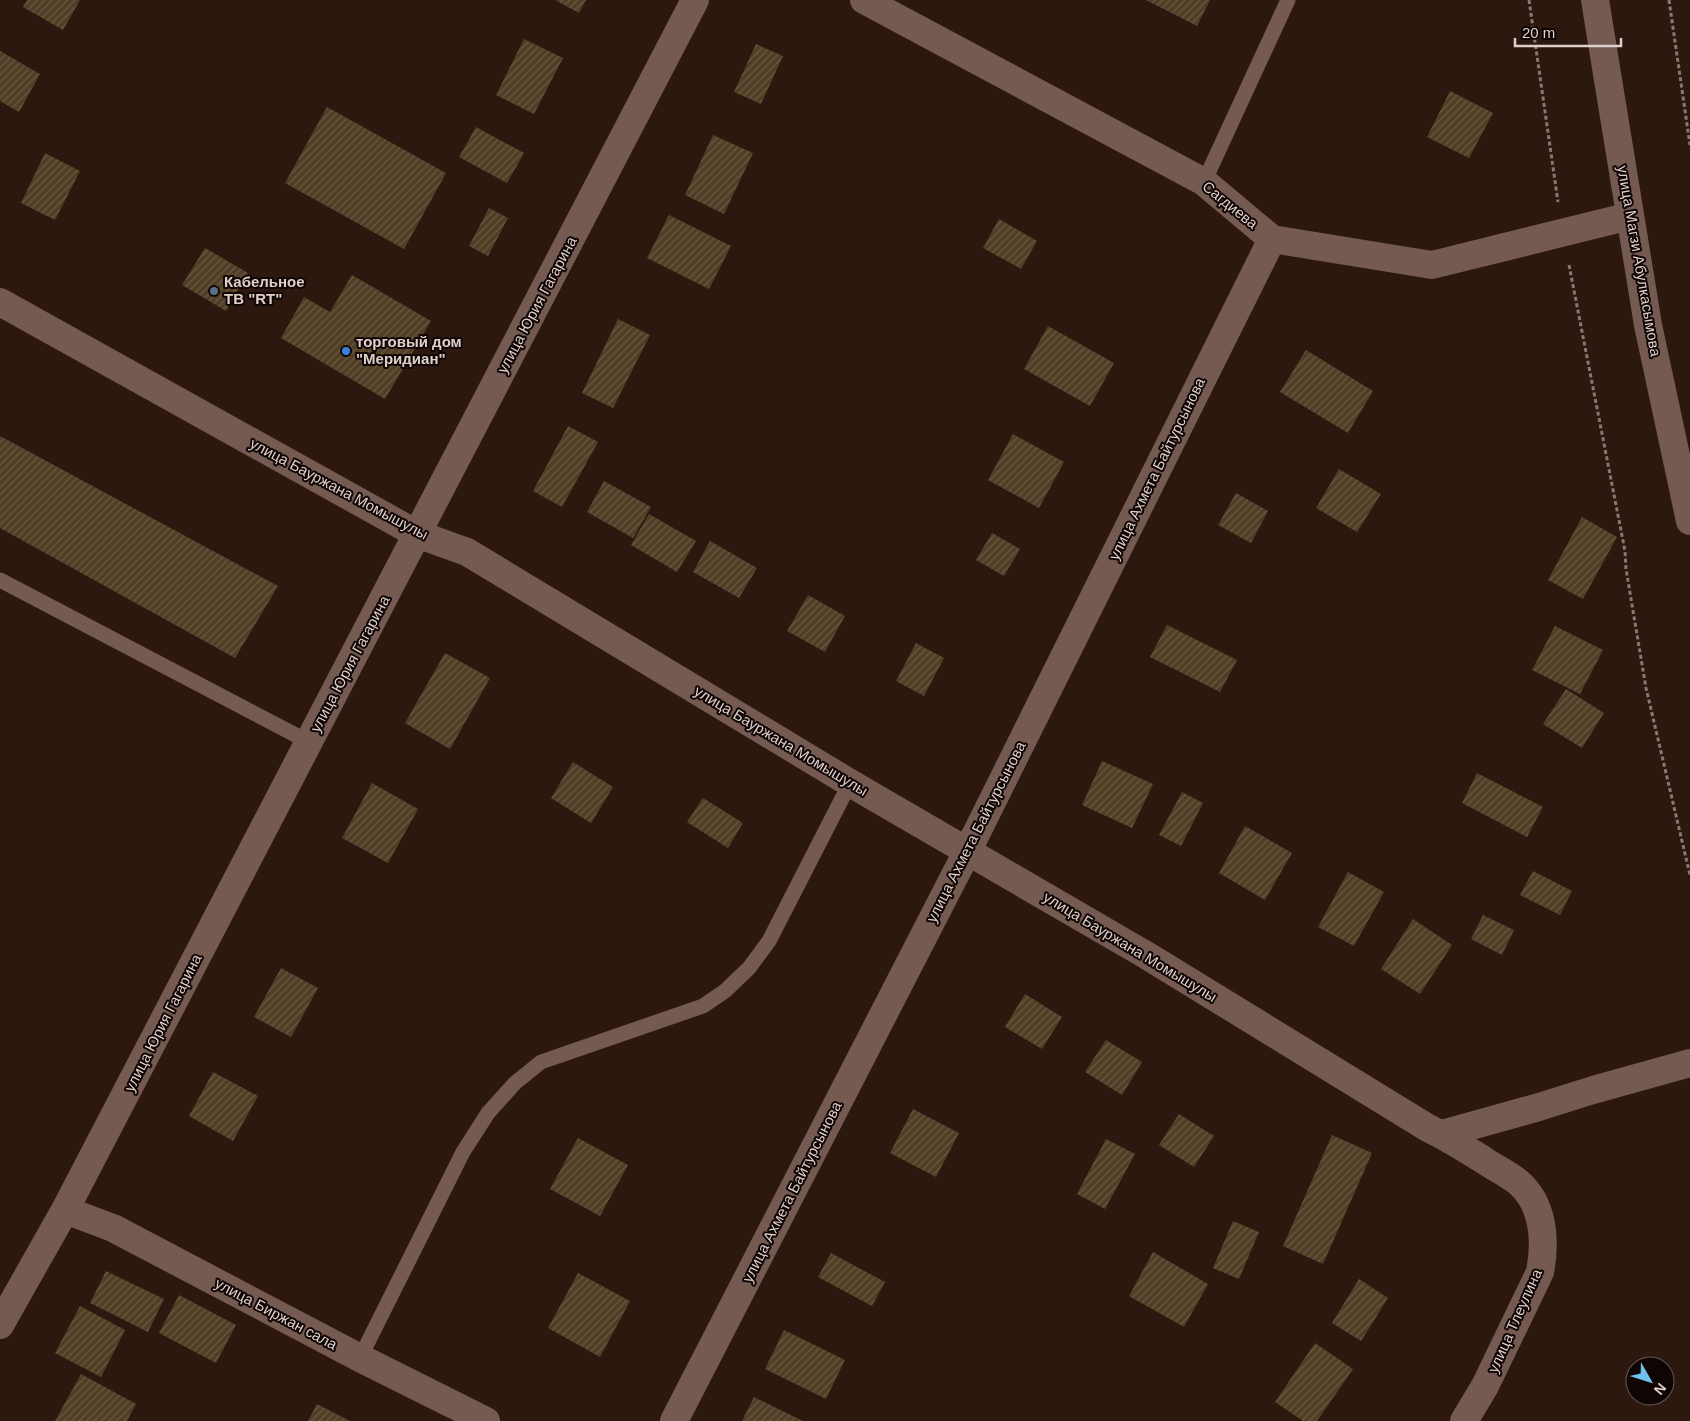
<svg xmlns="http://www.w3.org/2000/svg" width="1690" height="1421" viewBox="0 0 1690 1421" font-family="Arial,sans-serif">
<style>
.building{fill:url(#building-hatch)}
.lines{fill:none;stroke-linecap:round;stroke-linejoin:round}
.path{stroke:#897770;stroke-width:3;stroke-dasharray:4 2.5;stroke-linecap:butt}
.service{stroke:#745a51;stroke-width:15}
.minor{stroke:#745a51;stroke-width:28}
.service-dot{fill:#5c6f8a;stroke:#0f0604;stroke-width:2}
.shop-dot{fill:#3f7fe0;stroke:#0f0604;stroke-width:2}
.labels{text-anchor:middle;stroke-width:4;stroke-linejoin:round;paint-order:stroke}
.street-label{font-size:15px;fill:#dfd0cb;stroke:#0f0604}
.poi-label{font-size:15px;font-weight:bold;fill:#dfd0cb;stroke:#0f0604;text-anchor:start}
</style>
<defs>
<pattern id="building-hatch" width="6" height="6" patternUnits="userSpaceOnUse" patternTransform="scale(1.25)"><rect width="6" height="6" fill="#523e25"/><path d="M-1 1l2-2M0 6l6-6M5 7l2-2" fill="none" stroke="#6a5943"/></pattern>
</defs>
<rect width="100%" height="100%" fill="#2d1810"/>
<path class="building" d="M27,0H80L63,30L23,7Z
M555,0H586L579,13Z
M1146,0H1210L1197,26Z
M524,39L563,58L534,114L496,95Z
M756,44L783,56L761,104L734,92Z
M0,51L40,74L19,112L0,101Z
M1450,91L1493,113L1469,158L1427,137Z
M327,107L446,173L404,249L285,183Z
M476,127L524,153L507,183L459,157Z
M713,135L753,153L724,214L685,195Z
M45,153L80,171L55,220L21,203Z
M489,208L508,218L488,256L469,246Z
M669,215L731,246L709,289L647,258Z
M999,219L1037,241L1021,269L983,248Z
M205,248L248,273L226,311L182,285Z
M352,275L431,321L385,399L281,338L304,297L330,312Z
M618,319L650,335L613,408L582,393Z
M1048,326L1114,363L1090,406L1024,369Z
M1306,350L1373,391L1348,433L1280,392Z
M568,426L598,442L562,507L533,491Z
M1013,434L1064,462L1039,508L988,480Z
M0,436L278,586L235,658L0,528Z
M1339,469L1381,494L1357,532L1316,508Z
M604,481L651,507L633,538L587,512Z
M1236,493L1268,511L1251,543L1218,525Z
M649,514L696,541L677,572L631,545Z
M1582,517L1617,537L1583,599L1548,580Z
M992,533L1020,549L1004,576L976,560Z
M710,541L757,568L739,598L693,572Z
M808,595L845,616L825,652L787,631Z
M1167,625L1237,660L1220,692L1150,657Z
M1555,626L1603,650L1580,694L1532,670Z
M916,643L944,658L924,696L896,681Z
M445,653L490,678L450,749L405,723Z
M1566,689L1604,713L1582,748L1543,724Z
M1102,761L1153,784L1132,828L1082,805Z
M573,762L613,787L591,823L551,798Z
M1477,773L1543,807L1527,837L1462,803Z
M372,783L418,809L388,863L342,838Z
M1182,792L1203,803L1181,846L1159,835Z
M703,798L743,823L728,848L687,822Z
M1245,826L1292,853L1265,900L1219,873Z
M1533,871L1572,891L1560,915L1520,895Z
M1348,872L1384,892L1354,946L1318,927Z
M1483,915L1514,930L1502,955L1471,939Z
M1413,919L1452,945L1420,994L1381,969Z
M281,968L318,988L291,1037L254,1017Z
M1025,994L1062,1017L1042,1049L1005,1027Z
M1106,1040L1142,1062L1122,1095L1085,1072Z
M213,1072L258,1096L233,1141L189,1116Z
M913,1109L959,1133L936,1177L890,1153Z
M1179,1114L1214,1136L1194,1167L1159,1145Z
M1332,1135L1372,1153L1323,1264L1283,1246Z
M578,1138L628,1165L600,1216L550,1189Z
M1106,1139L1135,1154L1105,1209L1077,1194Z
M1233,1221L1259,1232L1239,1279L1213,1268Z
M1153,1252L1208,1284L1184,1327L1129,1296Z
M831,1253L885,1282L872,1306L818,1277Z
M106,1271L164,1299L148,1332L90,1303Z
M578,1273L630,1301L600,1357L548,1328Z
M1359,1279L1388,1298L1361,1341L1332,1323Z
M179,1295L236,1325L216,1363L159,1333Z
M80,1306L125,1330L101,1377L55,1353Z
M784,1330L845,1360L826,1399L765,1369Z
M1315,1343L1353,1369L1317,1421H1303L1275,1402Z
M81,1374L136,1404L127,1421H55Z
M754,1397L803,1421H742Z
M317,1404L350,1421H308Z"/>
<g class="lines">
<path class="path" d="M1529,0L1558,202
M1669,0L1690,145
M1569,265L1625,551L1626,569L1646,688L1690,875"/>
<path class="service" d="M1204,182L1288,0
M0,580L309,742
M360,1358L463,1152L488,1113L515,1083L541,1062L703,1006L725,991L749,968L769,941L850,783"/>
<path class="minor" d="M864,0L1204,182L1272,239L1432,265L1630,216
M1595,0L1648,325L1690,521
M0,302L417,534L467,552L850,783L1146,955L1428,1128C1447,1137 1464,1148 1482,1159C1493,1167 1507,1173 1518,1182C1544,1204 1546,1241 1540,1272L1485,1386L1464,1421
M1442,1134L1539,1107L1593,1090L1690,1063
M65,1210L113,1228L360,1358L486,1421
M0,1325L65,1210L695,0
M674,1421L968,850L1272,239"/>
</g>
<circle class="service-dot" cx="214" cy="291" r="5"/>
<circle class="shop-dot" cx="346" cy="351" r="5"/>
<g class="labels">
<g class="street-label">
<text transform="translate(1230 205) rotate(39)" y="5">Сагдиева</text>
<text transform="translate(1639 261) rotate(80)" y="5">улица Магзи Абулкасымова</text>
<text transform="translate(537 305) rotate(-62)" y="5">улица Юрия Гагарина</text>
<text transform="translate(1157 469) rotate(-64)" y="5">улица Ахмета Байтурсынова</text>
<text transform="translate(339 489) rotate(28)" y="5">улица Бауржана Момышулы</text>
<text transform="translate(350 664) rotate(-62)" y="5">улица Юрия Гагарина</text>
<text transform="translate(781 741) rotate(31)" y="5">улица Бауржана Момышулы</text>
<text transform="translate(976 832) rotate(-63)" y="5">улица Ахмета Байтурсынова</text>
<text transform="translate(1130 947) rotate(31)" y="5">улица Бауржана Момышулы</text>
<text transform="translate(163 1023) rotate(-63)" y="5">улица Юрия Гагарина</text>
<text transform="translate(792 1192) rotate(-63)" y="5">улица Ахмета Байтурсынова</text>
<text transform="translate(276 1314) rotate(28)" y="5">улица Биржан сала</text>
<text transform="translate(1515 1321) rotate(-66)" y="5">улица Тлеулина</text>
</g>
<g class="poi-label">
<text x="224" y="287">Кабельное<tspan x="224" dy="17">ТВ "RT"</tspan></text>
<text x="356" y="347">торговый дом<tspan x="356" dy="17">"Меридиан"</tspan></text>
</g>
</g>
<g transform="translate(1650 1381) rotate(129)"><circle r="24" fill="#0f0604" stroke="#625754"/>
<path d="M0-4L9 19L0 12L-9 19Z" fill="#6cc3f2"/>
<text y="-8" font-size="14" font-weight="bold" text-anchor="middle" fill="#dfd0cb">N</text>
</g>
<path d="M1515 38v8h106v-8" fill="none" stroke="#dfd0cb" stroke-width="2.5"/>
<text x="1522" y="38" font-size="15" fill="#dfd0cb" stroke="#0f0604" stroke-width="4" paint-order="stroke">20 m</text>
</svg>
